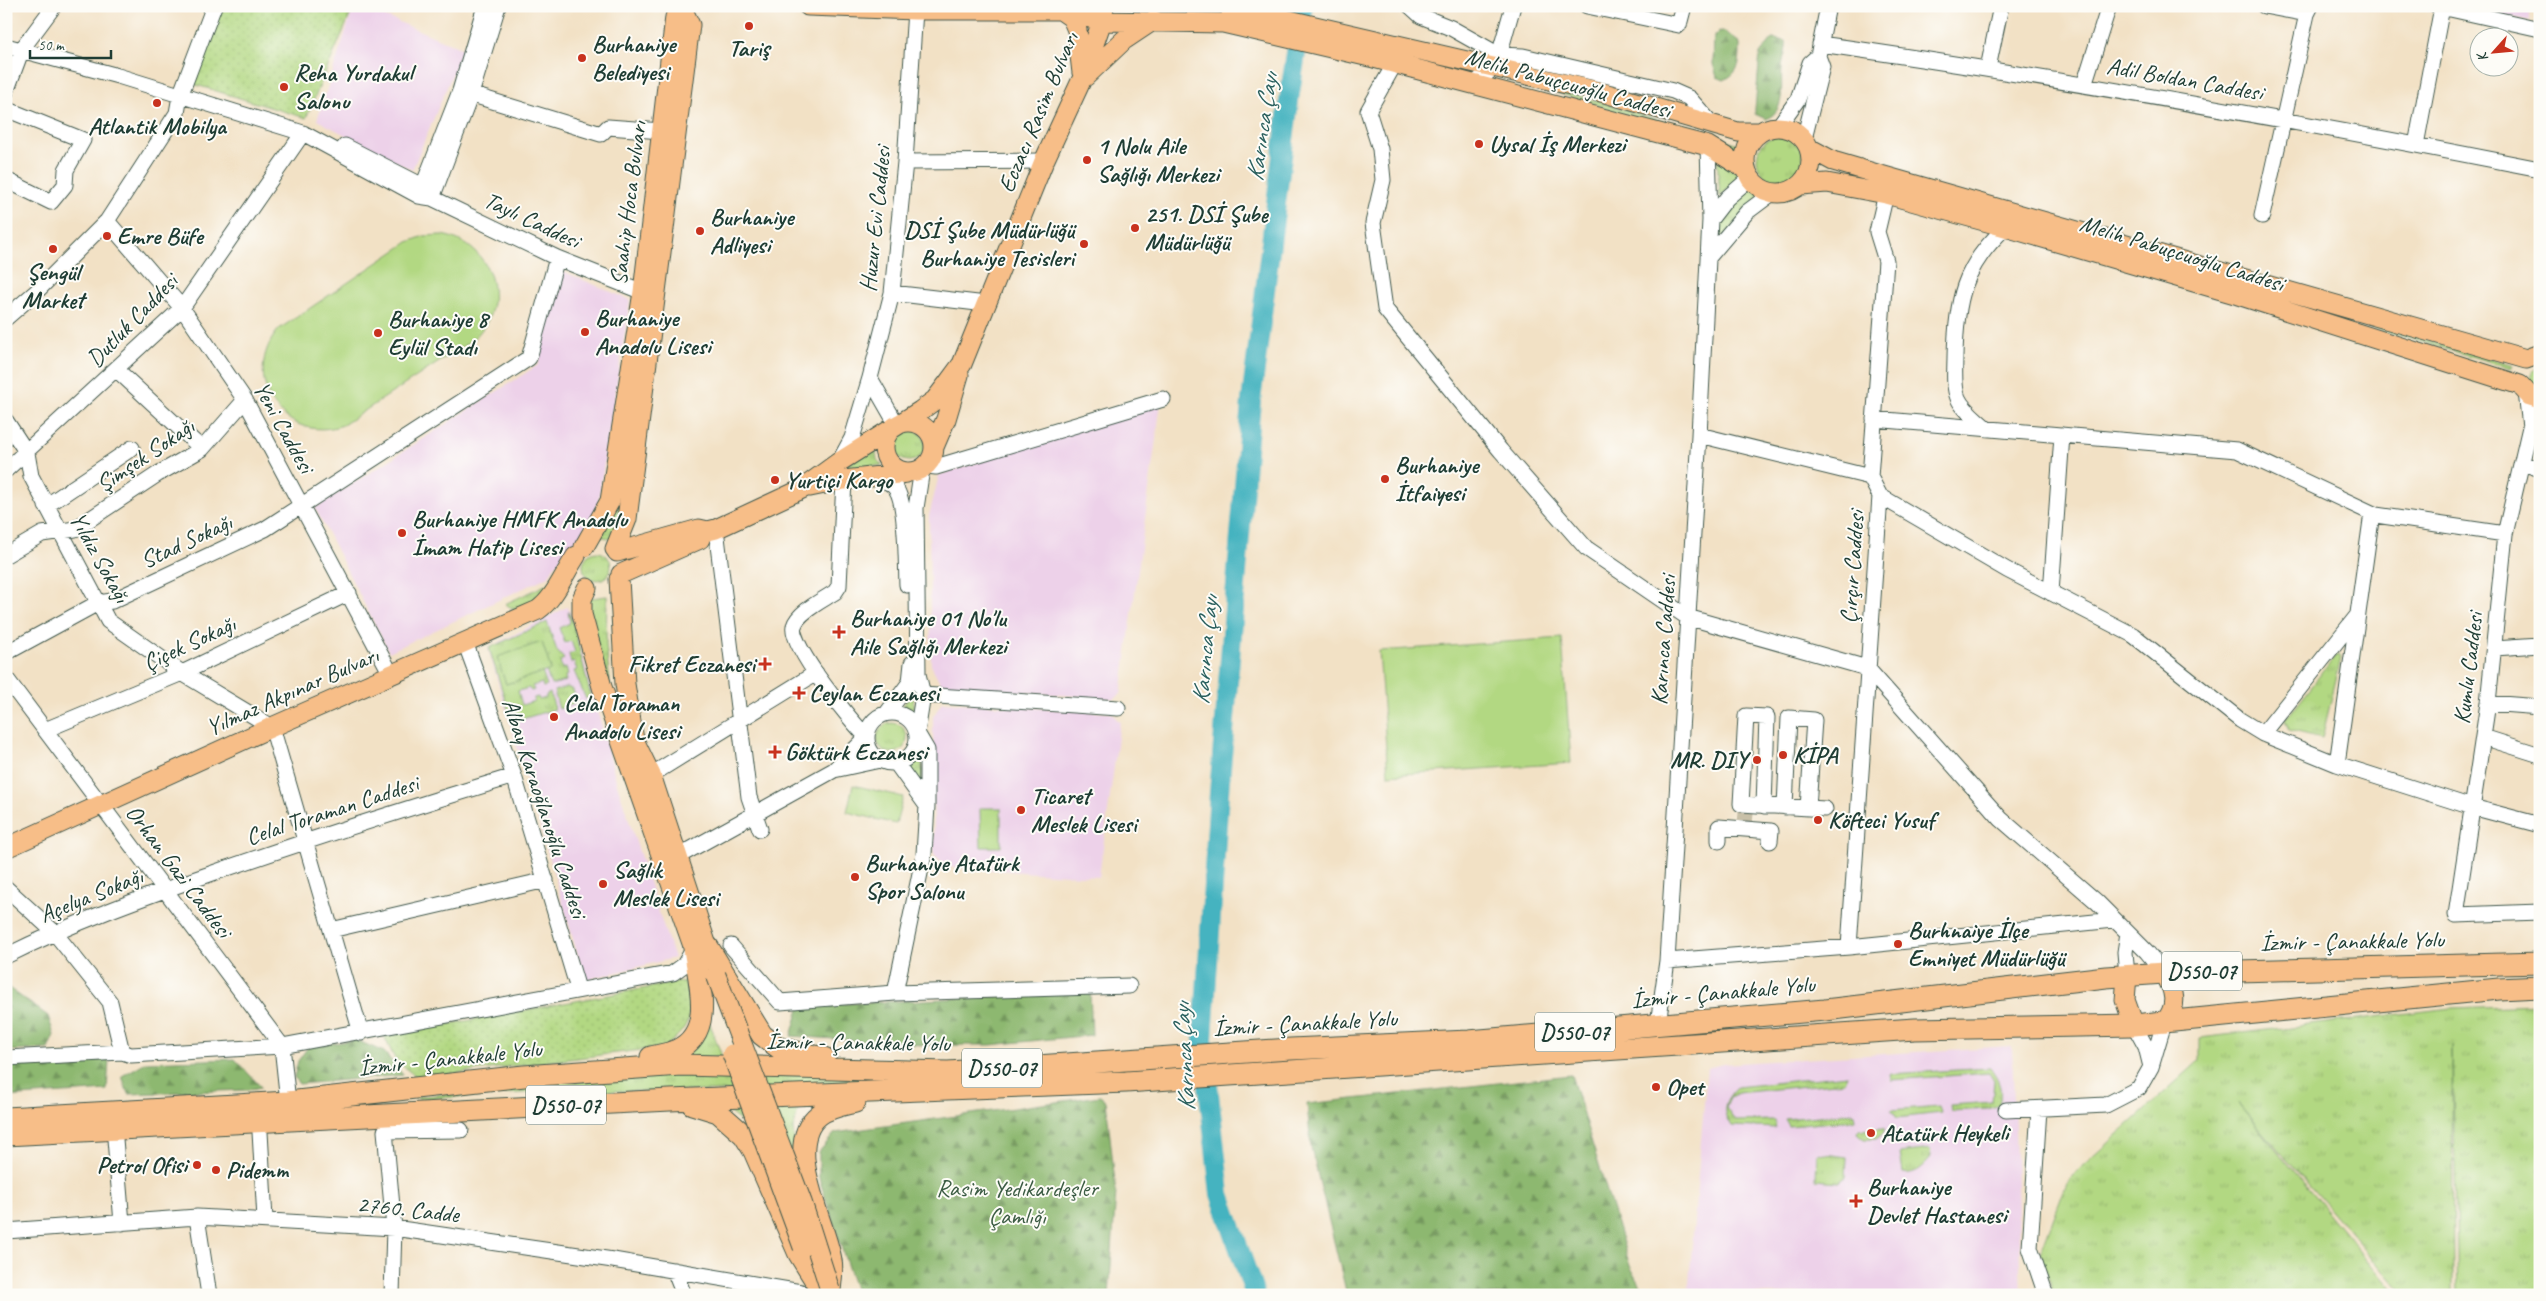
<svg xmlns="http://www.w3.org/2000/svg" width="2546" height="1301" viewBox="0 0 2546 1301" font-family="Caveat,sans-serif">
<style>
.built{fill:#edd1e9}
.grass{fill:url(#grass-tufts);stroke:#688a5b}
.forest{fill:url(#forest-firs);stroke:#567a52}
.park{fill:url(#park-dots);stroke:#688a5b}
.pitch{fill:#b2d882;stroke:#688a5b}
.lines{fill:none;stroke-linecap:round;stroke-linejoin:round}
.river{stroke:#45b3c0;stroke-width:20}
.minor-tunnel{stroke:#c8c0a8;stroke-width:15;stroke-dasharray:15 8;stroke-linecap:butt}
.minor-casing{stroke:#3f564a;stroke-width:17}
.major-casing{stroke:#3f564a;stroke-width:21}
.highway-casing{stroke:#3f564a;stroke-width:23}
.minor{stroke:#fff;stroke-width:15}
.major{stroke:#f7be88;stroke-width:19}
.highway{stroke:#f7be88;stroke-width:21}
.major-bridge-casing{stroke:#3f564a;stroke-width:21;stroke-linecap:butt}
.major-bridge{stroke:#f7be88;stroke-width:19}
.poi-dot{fill:#c8321e;stroke:#fdfcf7;stroke-width:2}
.labels{text-anchor:middle;stroke-width:4;stroke-linejoin:round;paint-order:stroke}
.shield{fill:#fdfcf7;stroke:#62766e;stroke-width:1}
.shield-label{font-size:22px;font-weight:bold;fill:#1f3d34}
.poi-label{font-size:24px;font-weight:bold;fill:#1f3d34;stroke:#fdfcf7;text-anchor:start}
.street-label{font-size:24px;fill:#1f3d34;stroke:#fdfcf7}
.park-label{font-size:24px;fill:#3c5c44;stroke:#fdfcf7}
.water-label{font-size:25px;font-style:italic;fill:#2a605e;stroke:#fdfcf7}
</style>
<defs>
<pattern id="grass-tufts" width="24" height="20" patternUnits="userSpaceOnUse" patternTransform="scale(1.25)"><rect width="24" height="20" fill="#b2d882"/><path d="M3 7l-1-3M5 7V3M7 7l1-3M15 17l-1-3M17 17v-4M19 17l1-3" fill="none" stroke="#99ba71"/></pattern>
<pattern id="forest-firs" width="22" height="20" patternUnits="userSpaceOnUse" patternTransform="scale(1.25)"><rect width="22" height="20" fill="#8db870"/><path d="M5 1l3.5 6h-7zM16 11l3.5 6h-7z" fill="#73975d"/></pattern>
<pattern id="park-dots" width="8" height="8" patternUnits="userSpaceOnUse" patternTransform="scale(1.25)"><rect width="8" height="8" fill="#b2d882"/><path d="M2 2h.1M6 6h.1" fill="none" stroke="#99ba71" stroke-width="1.8" stroke-linecap="round"/></pattern>
</defs>
<rect width="100%" height="100%" fill="#fdfcf7"/>
<filter id="ink" filterUnits="userSpaceOnUse"><feTurbulence type="fractalNoise" baseFrequency=".02" numOctaves="2"/><feDisplacementMap in="SourceGraphic" scale="10" xChannelSelector="R" yChannelSelector="G"/><feConvolveMatrix kernelMatrix="1 2 1 2 8 2 1 2 1" color-interpolation-filters="sRGB"/></filter>
<filter id="wash" filterUnits="userSpaceOnUse"><feTurbulence type="fractalNoise" baseFrequency=".0096" numOctaves="4" result="noise"/><feDisplacementMap in="SourceGraphic" scale="20" xChannelSelector="R" yChannelSelector="G"/><feGaussianBlur stdDeviation="1.12" result="paint"/><feColorMatrix in="noise" values="0 0 0 0 0 0 0 0 0 0 0 0 0 0 0 0 0 1.4 0 .05"/><feComposite in="paint" operator="in"/></filter>
<g filter="url(#wash)">
<rect width="100%" height="100%" fill="#f2e1c5"/>
<path class="built" d="M354,6H361L463,49L412,170L317,120Z
M2461,6H2529V21Z
M560,270L630,300L597,509L578,540L553,568L549,576L389,652L315,508L538,365Z
M1161,402L1121,694L1114,699L942,686L931,665L929,516L939,475Z
M567,607L573,617L617,784L674,958L585,980L488,648Z
M942,702L1112,713L1120,723L1099,877L946,867L934,855L933,717Z
M2012,1046L2021,1295L1688,1294L1707,1068L1723,1064Z"/>
<path class="grass" d="M1543,85L1742,145L1740,150L1542,88Z
M1757 159a23 23 0 1 1 46 0a23 23 0 1 1-46 0Z
M1717,158L1741,175L1720,197Z
M1751,184L1761,194L1713,249L1719,219Z
M2019,222L2514,365L2512,368L2017,225Z
M2540,366V394C2530,385 2525,374 2540,366Z
M893 445a16 16 0 1 1 32 0a16 16 0 1 1-32 0Z
M875,447L877,460L882,465L839,470Z
M623,482L617,540L599,536Z
M583 566a14 14 0 1 1 28 0a14 14 0 1 1-28 0Z
M554,581L542,599L517,611L505,604Z
M607,596L606,644L610,687L584,599Z
M568,611L572,619L591,697L586,699L574,671L577,670L574,662L571,663L569,654L575,652L571,641L565,643L559,628L570,623Z
M547,622L557,651L564,659L560,661L562,669L566,668L568,675L565,676L566,681L551,685L546,671L551,670L542,643L498,657L506,684L542,672L547,686L543,687L542,683L532,686L534,690L531,691L529,688L518,691L522,705L534,701V698L538,697L539,700L546,698V695L550,693L555,709L512,722L489,648Z
M2339,655L2341,658L2322,738L2289,730L2285,720L2335,656Z
M567,687L573,690L577,703L559,709L554,691Z
M910,696H914L912,719L899,711Z
M877 738a15 15 0 1 1 30 0a15 15 0 1 1-30 0Z
M919,752L923,770L921,782L905,764Z
M2540,1005V1295H2458L2452,1046L2453,1295H2404L2238,1103L2396,1295H2054L2040,1254L2068,1180L2200,1060V1038L2451,1008Z
M709,1021L722,1057L676,1059Z
M1990,1068C1999,1081 2003,1088 1999,1105L1988,1109L1951,1111L1950,1105L1992,1102L1994,1081L1989,1073L1891,1080L1890,1074Z
M736,1071H1112L1110,1077L739,1091H557L420,1099L415,1097L557,1083Z
M1847,1075L1844,1082L1738,1093L1730,1097L1726,1108L1735,1121L1774,1120L1776,1128L1732,1126C1720,1112 1724,1100 1737,1087Z
M1939,1106L1941,1113L1897,1118L1891,1110Z
M724,1108H799L793,1128L796,1166Z
M1854,1113L1855,1120L1789,1126L1785,1119Z
M1884,1128V1133L1876,1139H1864L1857,1133L1858,1130Z
M1930,1149L1931,1158C1923,1167 1916,1175 1903,1173L1900,1153Z
M1817,1153L1847,1157L1846,1177L1839,1182L1816,1180Z"/>
<path class="forest" d="M1719,31L1725,32L1740,43C1740,60 1741,72 1724,80L1717,77L1713,64L1714,36Z
M1772,39L1786,41C1787,51 1782,59 1782,69C1780,86 1787,110 1766,119L1755,114V109L1760,54Z
M6,986L48,1016L54,1035L48,1049L6,1051Z
M1090,992L1092,1035L990,1045H923L791,1036L800,1006Z
M356,1040L384,1052L403,1075L299,1084L294,1077L298,1061L308,1047Z
M109,1059L107,1090L6,1097V1066Z
M235,1059L261,1087L246,1090L128,1094L122,1076L146,1062Z
M1571,1075L1630,1266L1646,1295H1347L1311,1147L1307,1104Z
M1100,1096L1106,1101L1116,1191L1109,1295H857L819,1178V1152L835,1133Z"/>
<path class="park" d="M219,6H354L306,118L190,83Z
M685,981C691,1017 694,1023 665,1047L418,1078L396,1061L384,1036Z"/>
<path class="pitch" d="M441,235C495,243 513,311 468,343L343,425C283,446 238,377 279,329L408,242L424,236Z
M1562,638L1571,763L1388,775L1379,651Z
M542,642L551,670L506,684L497,657Z
M853,785L903,797L896,824L847,812Z
M980,808H1001V847H981Z"/>
<g class="lines">
<path class="river" d="M1255,1295L1220,1194L1203,1039L1219,793L1251,401L1290,93L1303,6"/>
</g>
</g>
<g filter="url(#ink)">
<g class="lines">
<path class="minor-tunnel" d="M1745,823L1747,804"/>
<g class="minor-casing">
<path id="minor" d="M1410,6L1421,16L1451,28L1499,55L1523,56L1673,91L1689,98L1712,124
M1587,6L1679,25L1684,6
M2264,6L2307,14
M2437,6L2540,29
M1820,44C2061,78 2301,122 2540,169
M6,46L118,76L303,133L419,196
M1395,63L1368,111L1380,149L1383,180L1373,223L1385,309L1501,451L1586,548L1687,617L1867,668L2001,819L2097,902L2147,952L2164,973
M1988,68L2001,6
M1474,84L1496,66L1513,6
M2084,85L2109,6
M460,91L601,134L608,127L662,131
M6,92L22,49L54,6
M6,109L83,140L66,170L65,185L51,202L6,180
M1778,127L1798,99L1810,63L1818,56
M1804,139L1822,67L1818,56L1828,6
M2416,145L2442,7
M345,146L423,186L460,91L485,6
M905,162L1044,161
M432,198L423,186L419,196L432,198L557,258L643,292
M432,198L471,94L498,6
M2262,216L2307,14L2311,6
M1710,220L1727,198L1750,178
M107,221L182,308L245,400L391,674
M1708,258L1747,212L1771,194
M892,293L986,304
M6,318L36,292L107,221L177,113L180,96L214,6
M117,370L202,449
M2526,392L2530,427L2505,534L2488,703L2456,915L2540,912
M1874,419L2237,450L2376,515L2505,534
M6,421L27,453L31,476L108,621L182,673L272,727L361,1033
M897,425L870,378L892,293L905,162L915,10
M1987,429C1978,420 1963,410 1958,398C1953,386 1955,370 1955,357C1956,301 1963,266 2006,227
M1699,435L1870,477
M839,462L852,438L870,378
M2522,463L2540,469
M927,466L936,467L1163,399
M6,470L182,308L303,133
M873,477C880,480 891,481 896,489C907,504 906,564 907,585
M1880,496L2007,570L2133,635L2240,720L2263,734L2337,764L2472,807L2540,825
M46,506L132,448
M716,529L749,797L760,829
M6,555L42,534L75,529L158,474L202,449L245,400
M2051,593L2062,435
M465,642L514,776L578,989
M2494,648L2540,645
M6,653L98,603L112,601L265,529L529,358L557,258
M6,678L282,1046L288,1102
M923,695L1118,708
M2488,703L2540,707
M887,713L910,682L912,663
M867 738a25 25 0 1 1 50 0a25 25 0 1 1-50 0Z
M45,730L182,673L349,593
M2263,734L2357,616
M2483,737L2540,755
M896,763L927,806
M2337,764L2372,513
M834,770L867,737C852,723 788,644 794,626C798,612 823,600 835,592L839,586L844,480
M651,775L816,673
M1764,806L1767,717L1746,716L1741,804L1825,809
M1785,807L1789,718L1814,720L1808,808
M1719,841V827L1771,831L1770,841
M677,857L834,770L880,760
M6,888L54,932L110,1002L122,1052
M331,930L546,880
M731,946L780,1002L895,993L1129,986
M1849,947L1880,496L1870,477L1886,261L1877,232L1886,194
M6,956C72,923 141,898 210,874C311,839 412,807 514,776
M1667,961L1849,947L2114,920
M2127,976L2125,952L2128,933
M895,993L924,854L927,806V750L917,733L923,695L918,674L916,508L922,469
M1658,1024L1667,961L1699,435L1710,220L1708,146
M2134,1025L2146,1047L2151,1067
M6,1058L122,1052L131,1055L282,1046L673,973L684,965L694,948
M2039,1109L2030,1248L2046,1295
M2006,1110L2106,1105L2139,1088L2151,1067L2164,1023
M260,1132L265,1219
M115,1139L122,1223
M197,1217L209,1295
M6,1231L197,1217L394,1228L613,1260L801,1292
M674,1270L684,1295
M392,1295L394,1228L385,1131L461,1130"/>
</g>
<g class="major-casing">
<path id="major" d="M808,6L915,10H1074
M1228,6L1601,92L1738,132H1759
M1062,11L1102,21L1223,23L1374,58L1708,146L1745,169
M1062,11L1072,18L1077,30L1082,73
M1085,77L1124,40L1154,20
M1745 160a33 33 0 1 1 66 0a33 33 0 1 1-66 0Z
M1809,148L1833,161L1874,173L2526,359L2540,354
M1801,185L1827,183L1886,194L2002,226L2238,295L2520,385L2530,396L2540,399
M884 447a25 25 0 1 1 50 0a25 25 0 1 1-50 0Z
M934,447L946,419L959,375
M810,487L844,480L907,473
M584,547L610,501L643,292L675,17L683,6
M615,549L627,519L690,25L682,8
M617,552L699,529L708,531L716,529L802,489L839,462L920,411L935,400L948,383L962,364L1044,161L1082,79L1102,21L1104,6
M621,574L700,539
M619,579L625,684L634,740L651,775L712,961
M587,588L582,599V614L602,687L699,963
M6,848L272,727L538,610C555,598 564,574 576,556
M2127,976L2125,1000L2134,1025
M2164,1023C2179,1006 2175,990 2164,973"/>
</g>
<g class="highway-casing">
<path id="highway" d="M708,947L762,1035L779,1048L824,1058
M651,1057C659,1055 669,1054 677,1050C716,1032 698,980 694,948
M692,1104L718,1112L744,1135L754,1151L799,1254L817,1283
M6,1118L288,1102L524,1076L681,1065L948,1072L1291,1049L1469,1041L1825,1010L2106,977L2164,973L2540,963
M6,1135L670,1100L1126,1082L1915,1029L2134,1025L2499,989L2540,987
M830,1290C831,1281 833,1269 831,1260C825,1223 781,1145 819,1115C829,1107 843,1105 855,1102"/>
</g>
<use href="#minor" class="minor"/>
<use href="#major" class="major"/>
<use href="#highway" class="highway"/>
<g class="major-bridge-casing">
<path id="major-bridge" d="M716,975L802,1202L830,1290
M732,1054L803,1247"/>
</g>
<use href="#major-bridge" class="major-bridge"/>
</g>
</g>
<g class="poi-dot">
<circle cx="749" cy="26" r="5"/>
<circle cx="582" cy="58" r="5"/>
<circle cx="284" cy="87" r="5"/>
<circle cx="157" cy="103" r="5"/>
<circle cx="1479" cy="144" r="5"/>
<circle cx="1087" cy="160" r="5"/>
<circle cx="1135" cy="228" r="5"/>
<circle cx="700" cy="231" r="5"/>
<circle cx="107" cy="236" r="5"/>
<circle cx="1084" cy="244" r="5"/>
<circle cx="53" cy="249" r="5"/>
<circle cx="585" cy="332" r="5"/>
<circle cx="378" cy="333" r="5"/>
<circle cx="1385" cy="479" r="5"/>
<circle cx="775" cy="480" r="5"/>
<circle cx="402" cy="533" r="5"/>
<path d="M836.5 624.5h5v5h5v5h-5v5h-5v-5h-5v-5h5z"/>
<path d="M762.5 656.5h5v5h5v5h-5v5h-5v-5h-5v-5h5z"/>
<path d="M796.5 685.5h5v5h5v5h-5v5h-5v-5h-5v-5h5z"/>
<circle cx="554" cy="717" r="5"/>
<path d="M772.5 744.5h5v5h5v5h-5v5h-5v-5h-5v-5h5z"/>
<circle cx="1783" cy="755" r="5"/>
<circle cx="1757" cy="760" r="5"/>
<circle cx="1021" cy="810" r="5"/>
<circle cx="1818" cy="820" r="5"/>
<circle cx="855" cy="877" r="5"/>
<circle cx="603" cy="884" r="5"/>
<circle cx="1898" cy="944" r="5"/>
<circle cx="1656" cy="1087" r="5"/>
<circle cx="1871" cy="1133" r="5"/>
<circle cx="197" cy="1165" r="5"/>
<circle cx="216" cy="1170" r="5"/>
<path d="M1853.5 1193.5h5v5h5v5h-5v5h-5v-5h-5v-5h5z"/>
</g>
<g class="labels">
<g class="shield">
<rect x="2162" y="951.5" width="80" height="39" rx="4"/>
<rect x="1535" y="1012.5" width="80" height="39" rx="4"/>
<rect x="962" y="1048.5" width="80" height="39" rx="4"/>
<rect x="526" y="1085.5" width="80" height="39" rx="4"/>
</g>
<g class="shield-label">
<text x="2202" y="979">D550-07</text>
<text x="1575" y="1040">D550-07</text>
<text x="1002" y="1076">D550-07</text>
<text x="566" y="1113">D550-07</text>
</g>
<g class="poi-label">
<text x="592" y="52">Burhaniye<tspan x="592" dy="28">Belediyesi</tspan></text>
<text x="749" y="56" text-anchor="middle">Tariş</text>
<text x="294" y="81">Reha Yurdakul<tspan x="294" dy="28">Salonu</tspan></text>
<text x="157" y="134" text-anchor="middle">Atlantik Mobilya</text>
<text x="1489" y="152">Uysal İş Merkezi</text>
<text x="1097" y="154">1 Nolu Aile<tspan x="1097" dy="28">Sağlığı Merkezi</tspan></text>
<text x="1145" y="222">251. DSİ Şube<tspan x="1145" dy="28">Müdürlüğü</tspan></text>
<text x="710" y="225">Burhaniye<tspan x="710" dy="28">Adliyesi</tspan></text>
<text x="1074" y="238" text-anchor="end">DSİ Şube Müdürlüğü<tspan x="1074" dy="28">Burhaniye Tesisleri</tspan></text>
<text x="117" y="244">Emre Büfe</text>
<text x="53" y="280" text-anchor="middle">Şengül<tspan x="53" dy="28">Market</tspan></text>
<text x="595" y="326">Burhaniye<tspan x="595" dy="28">Anadolu Lisesi</tspan></text>
<text x="388" y="327">Burhaniye 8<tspan x="388" dy="28">Eylül Stadı</tspan></text>
<text x="1395" y="473">Burhaniye<tspan x="1395" dy="28">İtfaiyesi</tspan></text>
<text x="785" y="488">Yurtiçi Kargo</text>
<text x="412" y="527">Burhaniye HMFK Anadolu<tspan x="412" dy="28">İmam Hatip Lisesi</tspan></text>
<text x="850" y="626">Burhaniye 01 No'lu<tspan x="850" dy="28">Aile Sağlığı Merkezi</tspan></text>
<text x="755" y="672" text-anchor="end">Fikret Eczanesi</text>
<text x="809" y="701">Ceylan Eczanesi</text>
<text x="564" y="711">Celal Toraman<tspan x="564" dy="28">Anadolu Lisesi</tspan></text>
<text x="785" y="760">Göktürk Eczanesi</text>
<text x="1793" y="763">KİPA</text>
<text x="1747" y="768" text-anchor="end">MR. DIY</text>
<text x="1031" y="804">Ticaret<tspan x="1031" dy="28">Meslek Lisesi</tspan></text>
<text x="1828" y="828">Köfteci Yusuf</text>
<text x="865" y="871">Burhaniye Atatürk<tspan x="865" dy="28">Spor Salonu</tspan></text>
<text x="613" y="878">Sağlık<tspan x="613" dy="28">Meslek Lisesi</tspan></text>
<text x="1908" y="938">Burhnaiye İlçe<tspan x="1908" dy="28">Emniyet Müdürlüğü</tspan></text>
<text x="1666" y="1095">Opet</text>
<text x="1881" y="1141">Atatürk Heykeli</text>
<text x="187" y="1173" text-anchor="end">Petrol Ofisi</text>
<text x="226" y="1178">Pidemm</text>
<text x="1867" y="1195">Burhaniye<tspan x="1867" dy="28">Devlet Hastanesi</tspan></text>
</g>
<g class="street-label">
<text transform="translate(2185 79) rotate(10)" y="8">Adil Boldan Caddesi</text>
<text transform="translate(1568 83) rotate(15)" y="8">Melih Pabuçcuoğlu Caddesi</text>
<text transform="translate(1038 112) rotate(-67)" y="8">Eczacı Rasim Bulvarı</text>
<text transform="translate(628 203) rotate(-83)" y="8">Saahip Hoca Bulvarı</text>
<text transform="translate(875 219) rotate(-84)" y="8">Huzur Evi Caddesi</text>
<text transform="translate(532 220) rotate(25)" y="8">Taylı Caddesi</text>
<text transform="translate(2182 253) rotate(17)" y="8">Melih Pabuçcuoğlu Caddesi</text>
<text transform="translate(132 320) rotate(-46)" y="8">Dutluk Caddesi</text>
<text transform="translate(284 427) rotate(61)" y="8">Yeni Caddesi</text>
<text transform="translate(145 455) rotate(-34)" y="8">Şimşek Sokağı</text>
<text transform="translate(186 541) rotate(-25)" y="8">Stad Sokağı</text>
<text transform="translate(100 557) rotate(61)" y="8">Yıldız Sokağı</text>
<text transform="translate(1852 567) rotate(-86)" y="8">Çırçır Caddesi</text>
<text transform="translate(1663 640) rotate(-86)" y="8">Karınca Caddesi</text>
<text transform="translate(189 643) rotate(-25)" y="8">Çiçek Sokağı</text>
<text transform="translate(2468 668) rotate(-83)" y="8">Kumlu Caddesi</text>
<text transform="translate(292 691) rotate(-24)" y="8">Yılmaz Akpınar Bulvarı</text>
<text transform="translate(545 808) rotate(72)" y="8">Albay Karaoğlanoğlu Caddesi</text>
<text transform="translate(332 810) rotate(-18)" y="8">Celal Toraman Caddesi</text>
<text transform="translate(179 871) rotate(53)" y="8">Orhan Gazi Caddesi</text>
<text transform="translate(91 895) rotate(-22)" y="8">Açelya Sokağı</text>
<text transform="translate(2352 941) rotate(-1)" y="8">İzmir - Çanakkale Yolu</text>
<text transform="translate(1723 992) rotate(-5)" y="8">İzmir - Çanakkale Yolu</text>
<text transform="translate(1305 1023) rotate(-3)" y="8">İzmir - Çanakkale Yolu</text>
<text transform="translate(858 1042) rotate(1)" y="8">İzmir - Çanakkale Yolu</text>
<text transform="translate(450 1058) rotate(-6)" y="8">İzmir - Çanakkale Yolu</text>
<text transform="translate(408 1209) rotate(6)" y="8">2760. Cadde</text>
</g>
<g class="park-label">
<text x="1017" y="1196">Rasim Yedikardeşler<tspan x="1017" dy="28">Çamlığı</tspan></text>
</g>
<g class="water-label">
<text transform="translate(1261 127) rotate(-82)" y="9">Karınca Çayı</text>
<text transform="translate(1204 650) rotate(-85)" y="9">Karınca Çayı</text>
<text transform="translate(1183 1057) rotate(-93)" y="9">Karınca Çayı</text>
</g>
</g>
<rect width="2546" height="1301" fill="none" stroke="#fdfcf7" stroke-width="25"/>
<g transform="translate(2494 52) rotate(243)"><circle r="24" fill="#fdfcf7" stroke="#a4b0a9"/>
<path d="M0-4L9 19L0 12L-9 19Z" fill="#c8321e"/>
<text y="-8" font-size="14" font-weight="bold" text-anchor="middle" fill="#1f3d34">K</text>
</g>
<path d="M30 50v8h81v-8" fill="none" stroke="#1f3d34" stroke-width="2.5"/>
<text x="38" y="50" font-size="15" fill="#1f3d34" stroke="#fdfcf7" stroke-width="4" paint-order="stroke">50 m</text>
</svg>
